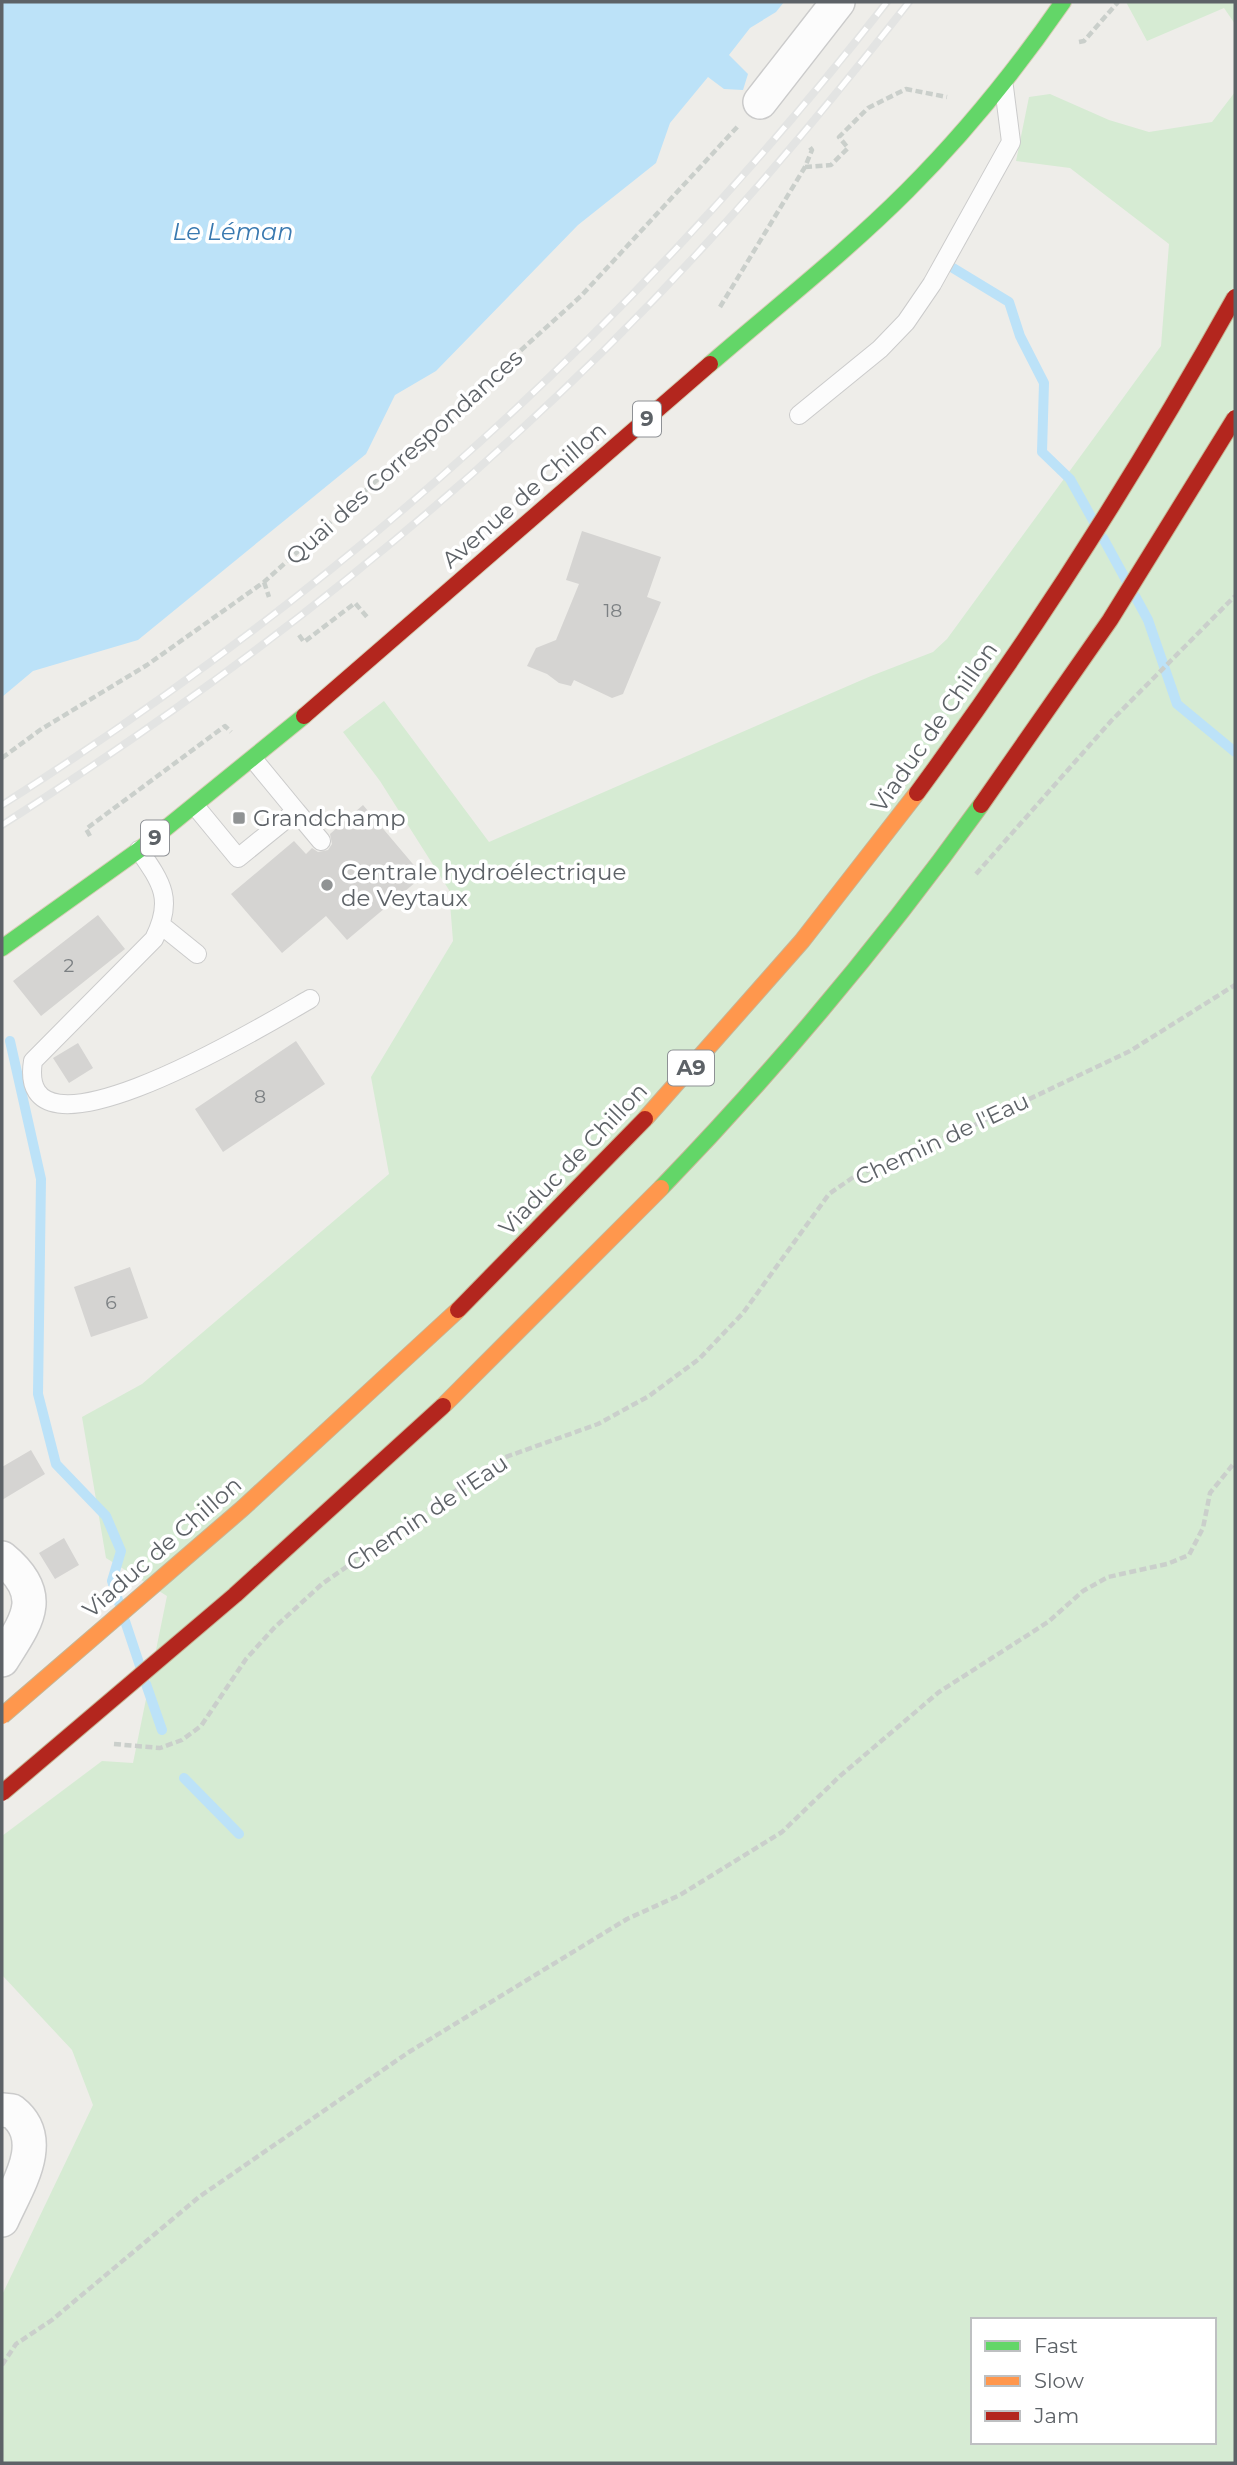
<svg xmlns="http://www.w3.org/2000/svg" width="1237" height="2465" viewBox="0 0 1237 2465" font-family="Montserrat,sans-serif">
<style>
.green{fill:#d6ebd3;fill-rule:evenodd}
.water{fill:#bce2f8}
.lines{fill:none;stroke-linecap:round;stroke-linejoin:round}
.stream{stroke:#bce2f8;stroke-width:10}
.building{fill:#d5d4d2}
.lane-casing{stroke:#cbcbcb;stroke-width:20}
.street-casing{stroke:#cbcbcb;stroke-width:36}
.fast-casing{stroke:#d7cdb5;stroke-width:18}
.jam-casing{stroke:#d7cdb5;stroke-width:18}
.path{stroke:#cacfcb;stroke-width:4.5;stroke-dasharray:7 3.5;stroke-linecap:butt}
.lane{stroke:#fcfcfc;stroke-width:18}
.street{stroke:#fcfcfc;stroke-width:33}
.fast{stroke:#63d668;stroke-width:16}
.jam{stroke:#b3261e;stroke-width:16}
.rail-casing{stroke:#e3e4e3;stroke-width:8}
.rail{stroke:#fff;stroke-width:5;stroke-dasharray:16;stroke-linecap:butt}
.fast-bridge-casing{stroke:#c6b595;stroke-width:18;stroke-linecap:butt}
.slow-bridge-casing{stroke:#c6b595;stroke-width:18;stroke-linecap:butt}
.jam-bridge-casing{stroke:#c6b595;stroke-width:18;stroke-linecap:butt}
.fast-bridge{stroke:#63d668;stroke-width:16}
.slow-bridge{stroke:#ff974d;stroke-width:16}
.jam-bridge{stroke:#b3261e;stroke-width:16}
.poi-dot{fill:#909394;stroke:#fff;stroke-width:2.5}
.labels{text-anchor:middle;stroke-width:7;stroke-linejoin:round;paint-order:stroke}
.number-label{font-size:19px;fill:#7c8083}
.shield{fill:#fff;stroke:#8e9195;stroke-width:2}
.shield-label{font-size:21px;font-weight:bold;fill:#5d6267}
.street-label{font-size:23px;fill:#5d6267;stroke:#fff}
.poi-label{font-size:23px;fill:#5d6267;stroke:#fff;text-anchor:start}
.water-label{font-size:24px;font-style:italic;fill:#3979b0;stroke:#fff}
</style>
<rect width="100%" height="100%" fill="#eeede9"/>
<path class="green" d="M1126,2H1235V24L1224,8L1147,41Z
M1235,92V2463H2V2295L93,2105L72,2050L2,1975V1836L102,1761L133,1763L167,1596L106,1558L82,1417L142,1384L389,1174L371,1077L453,941L449,890L380,781L343,732L384,701L489,842L871,676L933,652L947,639L1161,346L1169,244L1070,168L1016,161L1029,97L1050,94L1109,120L1149,132L1212,122ZM973,2320H1214V2442H973Z"/>
<path class="water" d="M2,2H784L776,12L750,28L729,55L748,74L743,90L724,89L708,77L670,123L656,163L578,225L436,371L395,395L366,454L138,640L33,671L2,697Z"/>
<g class="lines">
<path class="stream" d="M953,268L1009,302L1020,336L1044,383L1042,452L1070,479L1094,522
M1103,538L1126,580
M1135,596L1148,620L1177,704L1235,752
M10,1041L41,1179L38,1394L56,1464L106,1516L121,1551L112,1581L119,1603
M125,1621L140,1666
M146,1684L162,1730
M184,1778L239,1834"/>
</g>
<path class="building" d="M582,531L661,557L647,597L661,602L623,694L612,698L574,680L571,686L559,683L547,674L527,666L536,648L556,640L579,584L566,580Z
M363,805L423,876L347,940L326,916L282,953L231,894L294,841L306,854L312,848L318,852L328,850L332,844L330,834Z
M98,915L125,949L41,1016L13,981Z
M296,1041L325,1084L223,1152L195,1109Z
M78,1043L93,1068L69,1083L53,1058Z
M130,1267L148,1318L91,1337L74,1287Z
M31,1450L45,1474L2,1500V1467Z
M64,1538L79,1565L55,1579L39,1553Z"/>
<g class="lines">
<g class="lane-casing">
<path id="lane" d="M799,415L880,349L906,322L932,284L1011,142L1004,87
M196,807L238,858L296,811L254,760
M296,811L321,841
M139,850C162,883 174,900 154,939L33,1061C14,1180 278,1017 310,999
M161,925L197,954"/>
</g>
<g class="street-casing">
<path id="street" d="M760,102L838,2
M2,1558C47,1595 28,1619 2,1660
M2,2110L12,2111C49,2140 17,2186 2,2220"/>
</g>
<g class="fast-casing">
<path id="fast" d="M710,364C776,307 845,253 907,191C965,133 1016,70 1063,2
M2,948L139,850L304,716"/>
</g>
<g class="jam-casing">
<path id="jam" d="M304,716L710,364"/>
</g>
<path class="path" d="M1079,42L1084,41L1118,2
M805,167L831,165L848,148L839,137L868,108L906,89L947,97
M720,307L805,167L812,150L809,146
M264,582L269,597
M299,635L304,642L355,603L367,617
M2,758L40,730L147,665L264,582L581,296L739,125
M90,836L86,829L225,726L231,732
M976,874L1111,721L1235,596
M114,1744L160,1748L182,1740L201,1726L246,1659L274,1628L322,1584L503,1458L598,1424L649,1396L699,1359L743,1313L829,1194L855,1176L979,1123L1130,1051L1235,985
M2,2365L16,2344L52,2320L199,2197L409,2052L627,1919L680,1895L782,1832L840,1776L939,1692L1048,1622L1083,1591L1108,1577L1167,1564L1189,1555L1203,1528L1210,1493L1235,1462"/>
<use href="#lane" class="lane"/>
<use href="#street" class="street"/>
<use href="#fast" class="fast"/>
<use href="#jam" class="jam"/>
<g class="rail-casing">
<path id="rail" d="M2,805C350,583 633,327 887,2
M2,825C260,661 500,470 706,244C778,166 844,85 909,2"/>
</g>
<use href="#rail" class="rail"/>
<g class="fast-bridge-casing">
<path id="fast-bridge" d="M661,1188C776,1069 884,940 981,805"/>
</g>
<g class="slow-bridge-casing">
<path id="slow-bridge" d="M645,1119L802,941L917,793
M443,1406L661,1188
M2,1716L243,1508L458,1310"/>
</g>
<g class="jam-bridge-casing">
<path id="jam-bridge" d="M917,793C1034,634 1139,469 1235,297
M981,805L1110,620L1235,418
M458,1310L645,1119
M2,1793L235,1595L443,1406"/>
</g>
<use href="#fast-bridge" class="fast-bridge"/>
<use href="#slow-bridge" class="slow-bridge"/>
<use href="#jam-bridge" class="jam-bridge"/>
</g>
<g class="poi-dot">
<rect x="232" y="811" width="14" height="14" rx="3.5"/>
<circle cx="327" cy="885" r="7"/>
</g>
<g class="labels">
<g class="number-label">
<text x="613" y="617">18</text>
<text x="69" y="972">2</text>
<text x="260" y="1103">8</text>
<text x="111" y="1309">6</text>
</g>
<g class="shield">
<rect x="633" y="401.5" width="28" height="35" rx="5"/>
<rect x="141" y="820.5" width="28" height="35" rx="5"/>
<rect x="668" y="1050.5" width="46" height="35" rx="5"/>
</g>
<g class="shield-label">
<text x="647" y="426">9</text>
<text x="155" y="845">9</text>
<text x="691" y="1075">A9</text>
</g>
<g class="street-label">
<text transform="translate(404 457) rotate(-42)" y="8">Quai des Correspondances</text>
<text transform="translate(524 495) rotate(-41)" y="8">Avenue de Chillon</text>
<text transform="translate(934 727) rotate(-55)" y="8">Viaduc de Chillon</text>
<text transform="translate(942 1139) rotate(-25)" y="8">Chemin de l'Eau</text>
<text transform="translate(573 1159) rotate(-46)" y="8">Viaduc de Chillon</text>
<text transform="translate(427 1513) rotate(-34)" y="8">Chemin de l'Eau</text>
<text transform="translate(162 1547) rotate(-41)" y="8">Viaduc de Chillon</text>
</g>
<g class="poi-label">
<text x="253" y="826">Grandchamp</text>
<text x="341" y="880">Centrale hydroélectrique<tspan x="341" dy="26">de Veytaux</tspan></text>
</g>
<g class="water-label">
<text x="233" y="240">Le Léman</text>
</g>
</g>
<rect width="1237" height="2465" fill="none" stroke="#5d6267" stroke-width="7"/>
<rect x="971" y="2318" width="245" height="126" fill="#ffffff" stroke="#bec0c2" stroke-width="2"/>
<rect x="985" y="2341" width="35" height="10" fill="#63d668" stroke="#bec0c2" stroke-width="2"/>
<text x="1034" y="2353" font-size="21" fill="#5d6267">Fast</text>
<rect x="985" y="2376" width="35" height="10" fill="#ff974d" stroke="#bec0c2" stroke-width="2"/>
<text x="1034" y="2388" font-size="21" fill="#5d6267">Slow</text>
<rect x="985" y="2411" width="35" height="10" fill="#b3261e" stroke="#bec0c2" stroke-width="2"/>
<text x="1034" y="2423" font-size="21" fill="#5d6267">Jam</text>
</svg>
